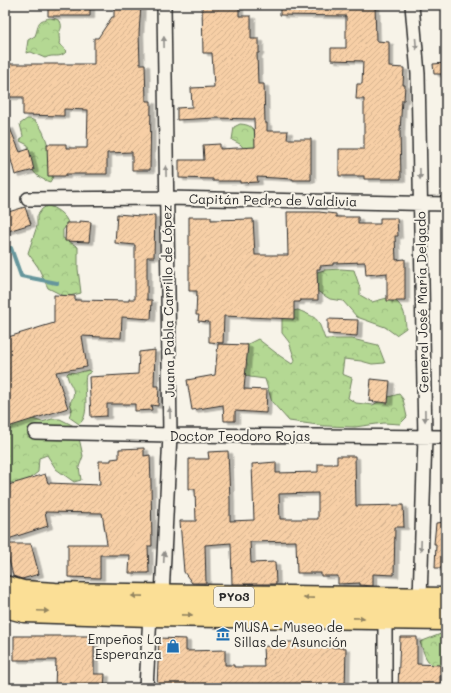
<svg xmlns="http://www.w3.org/2000/svg" width="451" height="693" viewBox="0 0 451 693" font-family="Mali,sans-serif">
<style>
.forest{fill:url(#forest-crowns);stroke:#70825f}
.pitch{fill:#b4d893;stroke:#70825f}
.lines{fill:none;stroke-linecap:round;stroke-linejoin:round}
.stream{stroke:#66969c;stroke-width:4}
.building{fill:url(#building-hatch);stroke:#2b2b2b;fill-rule:evenodd;filter:url(#shadow)}
.minor-casing{stroke:#2b2b2b;stroke-width:16}
.trunk-casing{stroke:#2b2b2b;stroke-width:25}
.minor{stroke:#f7f3e8;stroke-width:13}
.trunk{stroke:#fbdf96;stroke-width:22}
.oneway{fill:#918f8a}
.oneway2{fill:#938560}
.labels{text-anchor:middle;stroke-width:4;stroke-linejoin:round;paint-order:stroke}
.shield{fill:#f7f3e8;stroke:#686764;stroke-width:1}
.shield-label{font-size:12px;font-weight:bold;fill:#2b2b2b}
.street-label{font-size:13px;fill:#2b2b2b;stroke:#f7f3e8}
.poi-label{font-size:13px;fill:#2b2b2b;stroke:#f7f3e8;text-anchor:start}
</style>
<defs>
<pattern id="forest-crowns" width="20" height="18" patternUnits="userSpaceOnUse"><rect width="20" height="18" fill="#b4d893"/><path d="M2 6a3 3 0 1 1 6 0M12 15a3 3 0 1 1 6 0" fill="none" stroke="#9bba7f"/></pattern>
<pattern id="building-hatch" width="6" height="6" patternUnits="userSpaceOnUse"><rect width="6" height="6" fill="#f7cfa6"/><path d="M-1 1l2-2M0 6l6-6M5 7l2-2" fill="none" stroke="#d4b28f"/></pattern>
<filter id="shadow"><feDropShadow dx="4.5" dy="2.5" stdDeviation="0" flood-color="#0004"/></filter>
</defs>
<rect width="100%" height="100%" fill="#f7f3e8"/>
<filter id="ink" filterUnits="userSpaceOnUse"><feTurbulence type="fractalNoise" baseFrequency=".025" numOctaves="2"/><feDisplacementMap in="SourceGraphic" scale="8" xChannelSelector="R" yChannelSelector="G"/><feConvolveMatrix kernelMatrix="1 2 1 2 8 2 1 2 1" color-interpolation-filters="sRGB"/></filter>
<g filter="url(#ink)">
<path class="forest" d="M50,18L56,19L60,21C63,28 60,29 59,34C59,38 60,41 59,44L67,51C59,60 54,53 45,58L31,52L26,53L28,40L35,36C40,24 35,21 50,18Z
M27,119C46,117 51,161 54,175L50,182C29,175 31,166 28,145L20,141L23,136L20,124Z
M240,124C258,125 256,136 258,151H246L240,144L232,140L234,127Z
M47,206C55,207 66,215 68,223L63,230V238L78,247V269L81,293L66,297L48,288L38,267L28,253L37,226V216L42,209Z
M341,269L354,270L360,288V295L372,302L391,297C404,307 405,312 406,328L396,335L385,327L357,317L343,301L330,299L317,291L314,273L324,270Z
M298,310C320,319 317,318 325,339H352L378,345L385,363L372,364L361,361L344,359L342,374L352,378L348,398L356,403L373,405L385,398L399,394L403,399L407,417L400,424L384,423L355,427L325,426L289,421L272,402L265,379L250,377L241,373L242,347L258,339L280,356L292,364L295,360L289,342L282,333V313Z
M88,370L91,372L86,375C83,389 91,416 79,424L69,417L72,409L70,403C79,388 68,386 67,374L69,372L77,373Z
M29,418L42,422L52,419H60L74,426L79,438L83,456L79,467L81,480L74,482L56,469L47,455L39,458L38,472C24,483 23,485 5,482V424Z
M446,632V663L439,668C425,663 425,655 420,642Z"/>
<path class="pitch" d="M442,301H446V337L442,336Z"/>
<g class="lines">
<path class="stream" d="M5,248H11L21,276L57,283"/>
</g>
<path class="building" d="M48,5H90V16H48Z
M114,5H141L139,33L140,64H145L146,101H151L150,170H132V152L107,153V174H66V176H48L47,144H66V148H87L88,110L64,109V116L23,115V97H5V64H94V38H98L112,17H114Z
M202,5H239V16H251V39H259V53H257L258,84H264L265,123H267V131H288L287,139H311V180H293V179L257,177L258,182L240,183V181H213V179L179,178V160H204L203,145L220,144V149L255,147L254,119L215,118L177,120V108L192,107L191,88L214,87L212,53H203Z
M280,5H375L376,41L389,42V67L404,68L403,85H405L404,100H402L400,131L401,179H364V176H339V149H364V99H356L357,84H362L363,61L331,60V48H346V16L280,15Z
M446,63V74H434L433,64Z
M9,126L20,152L29,149L34,170L15,175L5,137V127Z
M25,207L31,224L5,232V213Z
M287,212H319L336,214V217H358V224H380V218H397L398,236H395L396,260L405,259V301H387V273L366,275L365,262L333,263V265L320,266V269H317L318,300H300V302H294V319L224,316L223,343L209,342V322L198,321L199,315H196L197,291H189V217H211V220L253,219L255,255H288Z
M117,214L140,216L155,215L154,257H147V300H152L151,319L122,317L121,338L82,336L87,367L56,372L68,408L5,428V338L54,323V295L75,296V300L129,301V299H135V245L115,243Z
M80,221L91,222L89,242L65,241L66,223H80Z
M328,319L358,320L357,336L328,334Z
M218,344L248,345L244,389L267,390L266,413L235,411V421H224L223,405L192,410L187,380L215,375Z
M155,350L154,386H159L158,406L151,405L152,410L135,411V404H107V416L91,417L89,377L138,374L139,352Z
M371,379L390,381L388,403L369,401Z
M144,448V456L150,455L151,483L152,546H148L149,573H129L130,555H100V578L68,577V544H107L102,513L45,512L48,526L5,540V486L45,474L48,483L100,485L99,461H111V459L119,458V449Z
M228,451L230,500V521L254,520L252,464L276,462V473L318,472V464H337V456H355L356,506L403,505L404,527H395L394,575L373,574V586L360,585V583L338,584V576H321V573H297L296,541L250,542L251,563L275,562L276,584H232L231,543L205,545L206,583H192L184,572L180,521H196L195,489H189V459H209L208,452ZM318,493V519H280L279,494Z
M446,522V568H435L436,544H434L436,523Z
M5,544H31L39,574L22,579L13,576Z
M14,636H94V674H105L104,688H55L56,660H14Z
M400,637H417V664L440,665V688H398Z
M159,638L186,639V651L225,650V665H234V667H264L263,646L283,647V642H295V644L324,645V647L346,648L345,688H283V686L261,685V688H157Z"/>
<g class="lines">
<g class="minor-casing">
<path id="minor" d="M412,5L418,74L425,437L420,599
M28,199L167,198L446,204
M35,432L170,435L446,437
M385,611V688
M146,688L150,615L162,596L170,435L164,5"/>
</g>
<g class="trunk-casing">
<path id="trunk" d="M5,587L23,592L55,594L446,599
M5,606L24,611L150,615L446,619"/>
</g>
<use href="#minor" class="minor"/>
<use href="#trunk" class="trunk"/>
</g>
<defs><path id="oneway-solid" d="M-6-.8H1V-3.2L6.5 0L1 3.2V.8H-6Z"/></defs>
<g class="oneway">
<use href="#oneway-solid" transform="translate(164 42) rotate(-91)"/>
<use href="#oneway-solid" transform="translate(416 44) rotate(85)"/>
<use href="#oneway-solid" transform="translate(166 171) rotate(-91)"/>
<use href="#oneway-solid" transform="translate(420 174) rotate(89)"/>
<use href="#oneway-solid" transform="translate(170 413) rotate(-91)"/>
<use href="#oneway-solid" transform="translate(425 416) rotate(89)"/>
<use href="#oneway-solid" transform="translate(421 546) rotate(92)"/>
<use href="#oneway-solid" transform="translate(164 557) rotate(-87)"/>
</g>
<g class="oneway2">
<use href="#oneway-solid" transform="translate(137 596) rotate(-179)"/>
<use href="#oneway-solid" transform="translate(309 598) rotate(-179)"/>
<use href="#oneway-solid" transform="translate(43 611) rotate(2)"/>
<use href="#oneway-solid" transform="translate(187 615) rotate(1)"/>
<use href="#oneway-solid" transform="translate(359 618) rotate(1)"/>
</g>
</g>
<defs>
<g id="museum-bare" transform="scale(1.08)"><path d="M0-6L6-3V-2H-6V-3ZM-5-1h2V3h-2ZM-1-1h2V3h-2ZM3-1h2V3H3ZM-6 4H6V6H-6Z" fill="#1f6fb2" stroke="#f7f3e8" stroke-width="2.5" paint-order="stroke"/></g>
<g id="shop-bare" transform="scale(1.08)"><path d="M-5-2.5h2.3a2.7 3.5 0 0 1 5.4 0H5L5.5 6h-11ZM-1.5-2.5h3a1.5 2.3 0 0 0-3 0Z" fill="#1f6fb2" stroke="#f7f3e8" stroke-width="2.5" paint-order="stroke"/></g>
</defs>
<g fill-rule="evenodd">
<use href="#museum-bare" x="223" y="634"/>
<use href="#shop-bare" x="173" y="646"/>
</g>
<g class="labels">
<rect class="shield" x="214" y="587" width="40" height="20" rx="3"/>
<g class="shield-label">
<text x="234" y="601">PY03</text>
</g>
<g class="street-label">
<text transform="translate(273 200) rotate(1)" y="5">Capitán Pedro de Valdivia</text>
<text transform="translate(168 301) rotate(-91)" y="5">Juana Pabla Carrillo de López</text>
<text transform="translate(422 302) rotate(-91)" y="5">General José María Delgado</text>
<text x="240" y="441">Doctor Teodoro Rojas</text>
</g>
<g class="poi-label">
<text x="234" y="632">MUSA - Museo de<tspan x="234" dy="15">Sillas de Asunción</tspan></text>
<text x="162" y="644" text-anchor="end">Empeños La<tspan x="162" dy="15">Esperanza</tspan></text>
</g>
</g>
<rect width="451" height="693" fill="none" stroke="#f7f3e8" stroke-width="20"/>
<rect x="10" y="10" width="431" height="673" fill="none" stroke="#2b2b2b" stroke-width="1.5" filter="url(#ink)"/>
</svg>
